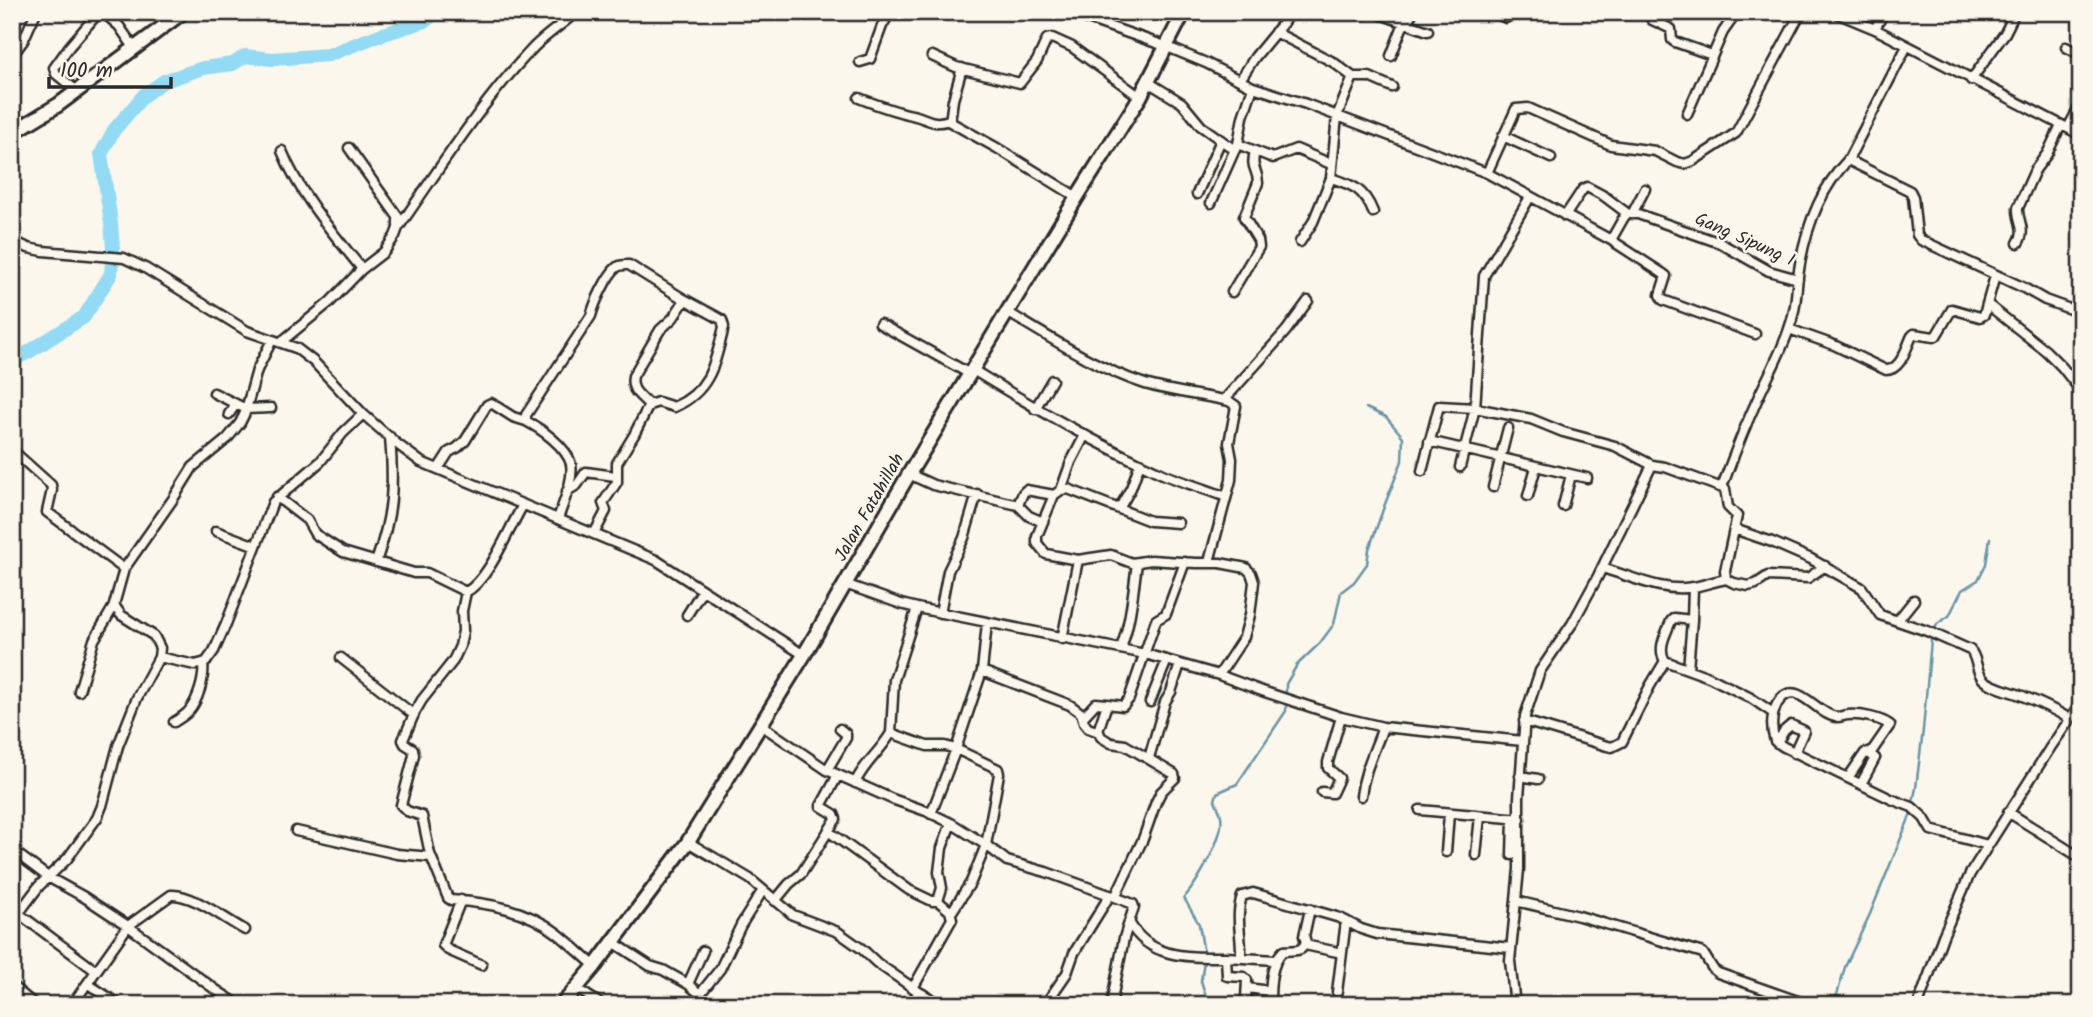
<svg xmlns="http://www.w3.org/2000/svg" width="2093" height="1017" viewBox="0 0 2093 1017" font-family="Kalam,sans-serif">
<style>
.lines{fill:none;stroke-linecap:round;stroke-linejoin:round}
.stream{stroke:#6994a4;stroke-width:2.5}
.river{stroke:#93daf4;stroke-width:14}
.street-casing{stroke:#2b2b2b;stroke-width:13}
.secondary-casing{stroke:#2b2b2b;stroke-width:18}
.street{stroke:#fbf7ec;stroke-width:8}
.secondary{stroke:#fbf7ec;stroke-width:12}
.labels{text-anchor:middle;stroke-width:5;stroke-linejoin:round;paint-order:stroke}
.street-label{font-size:18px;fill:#2b2b2b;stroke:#fbf7ec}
</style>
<rect width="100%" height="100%" fill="#fbf7ec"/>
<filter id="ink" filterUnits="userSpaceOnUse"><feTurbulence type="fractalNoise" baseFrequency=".0143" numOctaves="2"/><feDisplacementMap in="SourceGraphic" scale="14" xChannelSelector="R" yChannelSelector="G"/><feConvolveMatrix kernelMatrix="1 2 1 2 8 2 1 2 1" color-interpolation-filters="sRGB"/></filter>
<g filter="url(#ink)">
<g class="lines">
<path class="stream" d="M1204,954L1199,924L1184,898C1197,883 1225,836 1221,816C1220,811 1217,805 1215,800L1217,793L1237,784L1286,711V684L1297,665L1320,643L1334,624L1341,592L1354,582L1367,564L1369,549L1385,504L1402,461L1403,437L1386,417L1366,408
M1204,961L1201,981L1209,1005
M1834,1005L1845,967L1870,914L1910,816L1916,788L1923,730L1931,640L1937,624L1949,616L1962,590L1978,580L1986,564L1990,538"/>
<path class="river" d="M12,360L27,353L84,317L111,274L113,248L111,223L101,154L114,130L144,95L164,81L203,68L233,64L245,56L272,59L328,55L377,36L425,21L438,12"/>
<g class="street-casing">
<path id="street" d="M103,12L119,26L135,49
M1068,12L1165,46L1206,63L1253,87L1306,104L1487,173L1611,240L1662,273L1666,276L1660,295L1663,300L1755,334
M1493,12L1506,18
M1653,12L1652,20L1671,29L1672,40L1675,42L1712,55
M1834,12L1875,29L2081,135
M1365,14L1366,12
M1380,14L1428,31
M1875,29L1884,12
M1275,32L1333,62L1353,77L1337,116L1331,178L1313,222L1300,242
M2066,47L2081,55
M12,56L23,41L36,12
M932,56L956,67L1020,83L1037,61L1047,39L1052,38L1072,47L1140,97
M1391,56L1402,28L1413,12
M860,62L870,59L882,26L890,12
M962,68L953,100L950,122L997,148L1077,197
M1353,77H1369L1392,87
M1240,80L1255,57L1283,23L1289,12
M1971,80L2005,33L2012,19L2003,12
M1148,82L1182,103L1201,126L1235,150
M77,91L56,74L54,68L69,47L99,12
M859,98C877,105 893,111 912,115C928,118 931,126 949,120
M1687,114L1723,32L1737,12
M2068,128L2081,104
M1503,136L1551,158
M282,151C300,195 332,232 362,269
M1255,151L1273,158L1296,149L1331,164
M1848,160L1910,191L1913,197L1917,235L1921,240L2022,287L2045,300L2081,313
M1487,173L1516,109L1528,108L1611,145L1655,151L1677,162L1685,164L1693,161L1736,133L1801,12
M1331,178C1353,185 1364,189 1373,212
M1197,194L1221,140
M1211,203L1236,147
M1632,214L1645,189
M1565,216L1583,189L1587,187L1604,196L1628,214
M398,228C441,167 482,101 534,47C547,34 563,24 576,12
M12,237L18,243L28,248L43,251L124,258L145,268L247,331L296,348L314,362L363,414L397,444L421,462L656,560L804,655
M1611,240L1624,217L1628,214H1638L1720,243L1769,271L1798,279
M2018,243C2027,230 2017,220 2018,208L2035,170L2047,154L2061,125
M1995,276L1987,304L2046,351L2062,367L2081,391
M1232,292L1259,247L1258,240L1244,217L1258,183C1258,168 1250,170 1255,151L1238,144L1243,117L1253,87
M1007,312C1049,337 1098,369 1145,384C1172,392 1201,395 1229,401L1236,406L1229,443L1232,459L1231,480L1209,562
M880,324L970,374
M1789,329L1834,345L1886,370C1901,370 1906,348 1912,336L1914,334L1934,337L1936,336L1952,309L1980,317L1984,315L1987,304
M281,342L330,302L362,269L384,252L395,236L398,228V217L349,148
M973,370C1035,408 1098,445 1165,475C1185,483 1206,489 1226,497
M214,393L246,409L271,408
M1224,400L1286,331L1308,301
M649,405C640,395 630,391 633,376L660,330L673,318L685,300
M1035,409L1052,380
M229,414L236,404
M1429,441L1587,478
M12,450L51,485L52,490L47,512L124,569
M1460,467L1475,408L1484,276L1530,197
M438,469L449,452L457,448L465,441L487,405L491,403L513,417L526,421
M1422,471L1439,406L1475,408L1531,419L1563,432L1615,446L1652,465L1665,467L1725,489L1728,507L1737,516L1725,571L1726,579L1734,583L1748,586L1756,584L1768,576L1808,578L1825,566
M909,474L933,485L1018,505L1023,493L1026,490L1054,495L1061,490L1068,489L1150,521L1178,523
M1493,487L1508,428
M1722,487C1732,460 1742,433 1754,407C1765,381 1780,356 1789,329C1796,310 1796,295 1798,276C1804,234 1817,192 1848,160L1907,46
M1061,490L1071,462L1085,435
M567,491L577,485L586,472L615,476
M1054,495L1037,536V543L1046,554L1078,560L1062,639
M1528,496L1536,467
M277,497L307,520L315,534L343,552L414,573H427L466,592L462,611L463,631L460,646L453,661L422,700L415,712L403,740L405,744L413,749L414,755L401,805L407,811L422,816L430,854L448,898L451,900C489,903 526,909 557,933C570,943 582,955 595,966
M1018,505L1029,516L1043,522
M1563,506L1571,475
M1119,509L1131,488L1140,463
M558,519C563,503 574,480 571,464C566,446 541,429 526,421V415L591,316C594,304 607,275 617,267C622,264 624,265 629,265L682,298L719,318L722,320L724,327C715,362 711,391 674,407L658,402L649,405L634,435L617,463V482L603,503L606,511L594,534
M1734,529L1772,542L1811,559L1862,588L1880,615L1927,631L1970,650C1978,658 1975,672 1984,680C1995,689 2012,691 2025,697C2041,703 2055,710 2070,719
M216,531L256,546
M1078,560L1111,555L1132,563L1151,560L1196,563H1220L1246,568L1251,573L1254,582L1250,615L1244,637L1219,675
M376,562C393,514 394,487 390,437
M1602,568C1631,576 1662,593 1694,587C1704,585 1715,581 1726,579
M845,584L901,604L917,608L1145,654L1219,675L1262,691L1341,717L1383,727L1523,741
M466,592C489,580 509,528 523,505
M940,613L948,571L964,538L977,494
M687,615L702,591
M1898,620L1914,600
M1121,648C1131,621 1133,592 1137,563
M159,657L195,665L206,662L214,651L226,624L273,502L320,462L343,433L363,414
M341,658L414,715
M1665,661C1657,648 1666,634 1671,621L1674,618L1692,620L1693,587
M1688,669L1692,620
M982,671L987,623
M79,691L94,640L114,606
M1150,702L1167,660
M1083,717L1096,703L1107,704
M1524,721L1607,746L1612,747L1622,742L1650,686L1665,661L1709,677L1751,698L1773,713
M174,722C179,719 184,716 188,712C198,701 205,678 203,663
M761,725L827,770L892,799L926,811L951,823L986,845L1007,861L1046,872L1115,897L1143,839L1156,802L1161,792L1175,778L1174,774L1125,745L1111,743L1101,737L1099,732L1088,728L1084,723L1081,713L1070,705L982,671L956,749L945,746H927L891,733C880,752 865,762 855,783
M1098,731L1107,704L1123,706L1129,699L1156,620L1166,614L1185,562
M891,733L894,680L917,608
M1777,743L1784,731L1791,725L1804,731L1794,753
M1149,758L1165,702L1171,692L1180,664
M827,770L846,738V734L840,729
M1520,776L1538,779
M1848,778L1865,753L1870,754
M1861,784L1875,758L1870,754L1890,725C1880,718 1861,714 1848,715C1845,715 1841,717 1837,717C1817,716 1795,674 1777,704C1771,716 1771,729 1775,741L1784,747L1891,799L1912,807L1924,818L1931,830L1988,845
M1322,792L1332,793L1339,778L1328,768V762L1341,717
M1361,796C1364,770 1375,750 1383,727
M1420,810L1520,819
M2008,812L2081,858
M931,814L956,749L998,769L999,774L986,845L971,882L951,913
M296,831L397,854L431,857
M828,831L909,890L932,901H938
M688,842L750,879L793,915L838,932L862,949L877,963L919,992L942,1005
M12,850L48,877L84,897L128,926L216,990L239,1005
M1446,852L1449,814
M1476,855L1480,816
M1512,855L1513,818
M461,900L443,945L448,950L482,965
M775,901L789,884L801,874L836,819L834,814L821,806L838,775
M1516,901L1579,916L1703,953L1713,969L1718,973L1809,1005
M18,913L96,971
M12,922L39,886L67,859L97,818L102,806L118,746L137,698L159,657L160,648L154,636L121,615L114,605L124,569L173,499L193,467L227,439L240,423L245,413L257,370L272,340
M1129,922C1149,959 1188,957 1226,957L1227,976L1244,977L1247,980L1246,998
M613,942L650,966L663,970L688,984L700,994L720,969L741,925L763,890
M1305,945L1342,953
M1226,957L1276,960
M1241,957C1242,936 1235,917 1242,896L1253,893L1340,918L1361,929L1377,934L1511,948
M88,984L120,1005
M688,984L703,951
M12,986L35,1005
M576,988L602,1005
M913,988L952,919L950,911L938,901L942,888L939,872L942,848L951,823
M1247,988L1270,991
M1337,992L1346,921
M72,1005L128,926L171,895C192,893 226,920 245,930
M696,1005L700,994
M910,1005L919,992
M1045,1005L1067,973L1074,953L1110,895
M1111,1005L1124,938L1134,907L1133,904L1115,897
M1270,1005C1270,987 1270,964 1283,951C1294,949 1301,954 1306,942L1304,936L1310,909
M1515,1005L1510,961L1519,869V798L1525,716L1540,671L1572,624L1597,578L1652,465
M1918,1005L1943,936L1970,874L2050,748L2081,703"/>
</g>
<g class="secondary-casing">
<path id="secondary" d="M12,133L58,105L183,12
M562,1005L595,966L688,842L804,655L909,474L1077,197L1140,97L1184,12"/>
</g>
<use href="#street" class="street"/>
<use href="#secondary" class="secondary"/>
</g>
</g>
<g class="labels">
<g class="street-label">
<text transform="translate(1745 239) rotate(24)" y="6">Gang Sipung I</text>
<text transform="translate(869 507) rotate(-60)" y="6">Jalan Fatahillah</text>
</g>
</g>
<rect width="2093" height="1017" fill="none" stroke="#fbf7ec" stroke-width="42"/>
<rect x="21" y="21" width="2051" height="975" fill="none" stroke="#2b2b2b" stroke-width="2.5" filter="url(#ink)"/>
<path d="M49 77v10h122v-10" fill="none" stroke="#2b2b2b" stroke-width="3.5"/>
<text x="60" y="77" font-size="21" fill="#2b2b2b" stroke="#fbf7ec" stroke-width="5" paint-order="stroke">100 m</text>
</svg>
